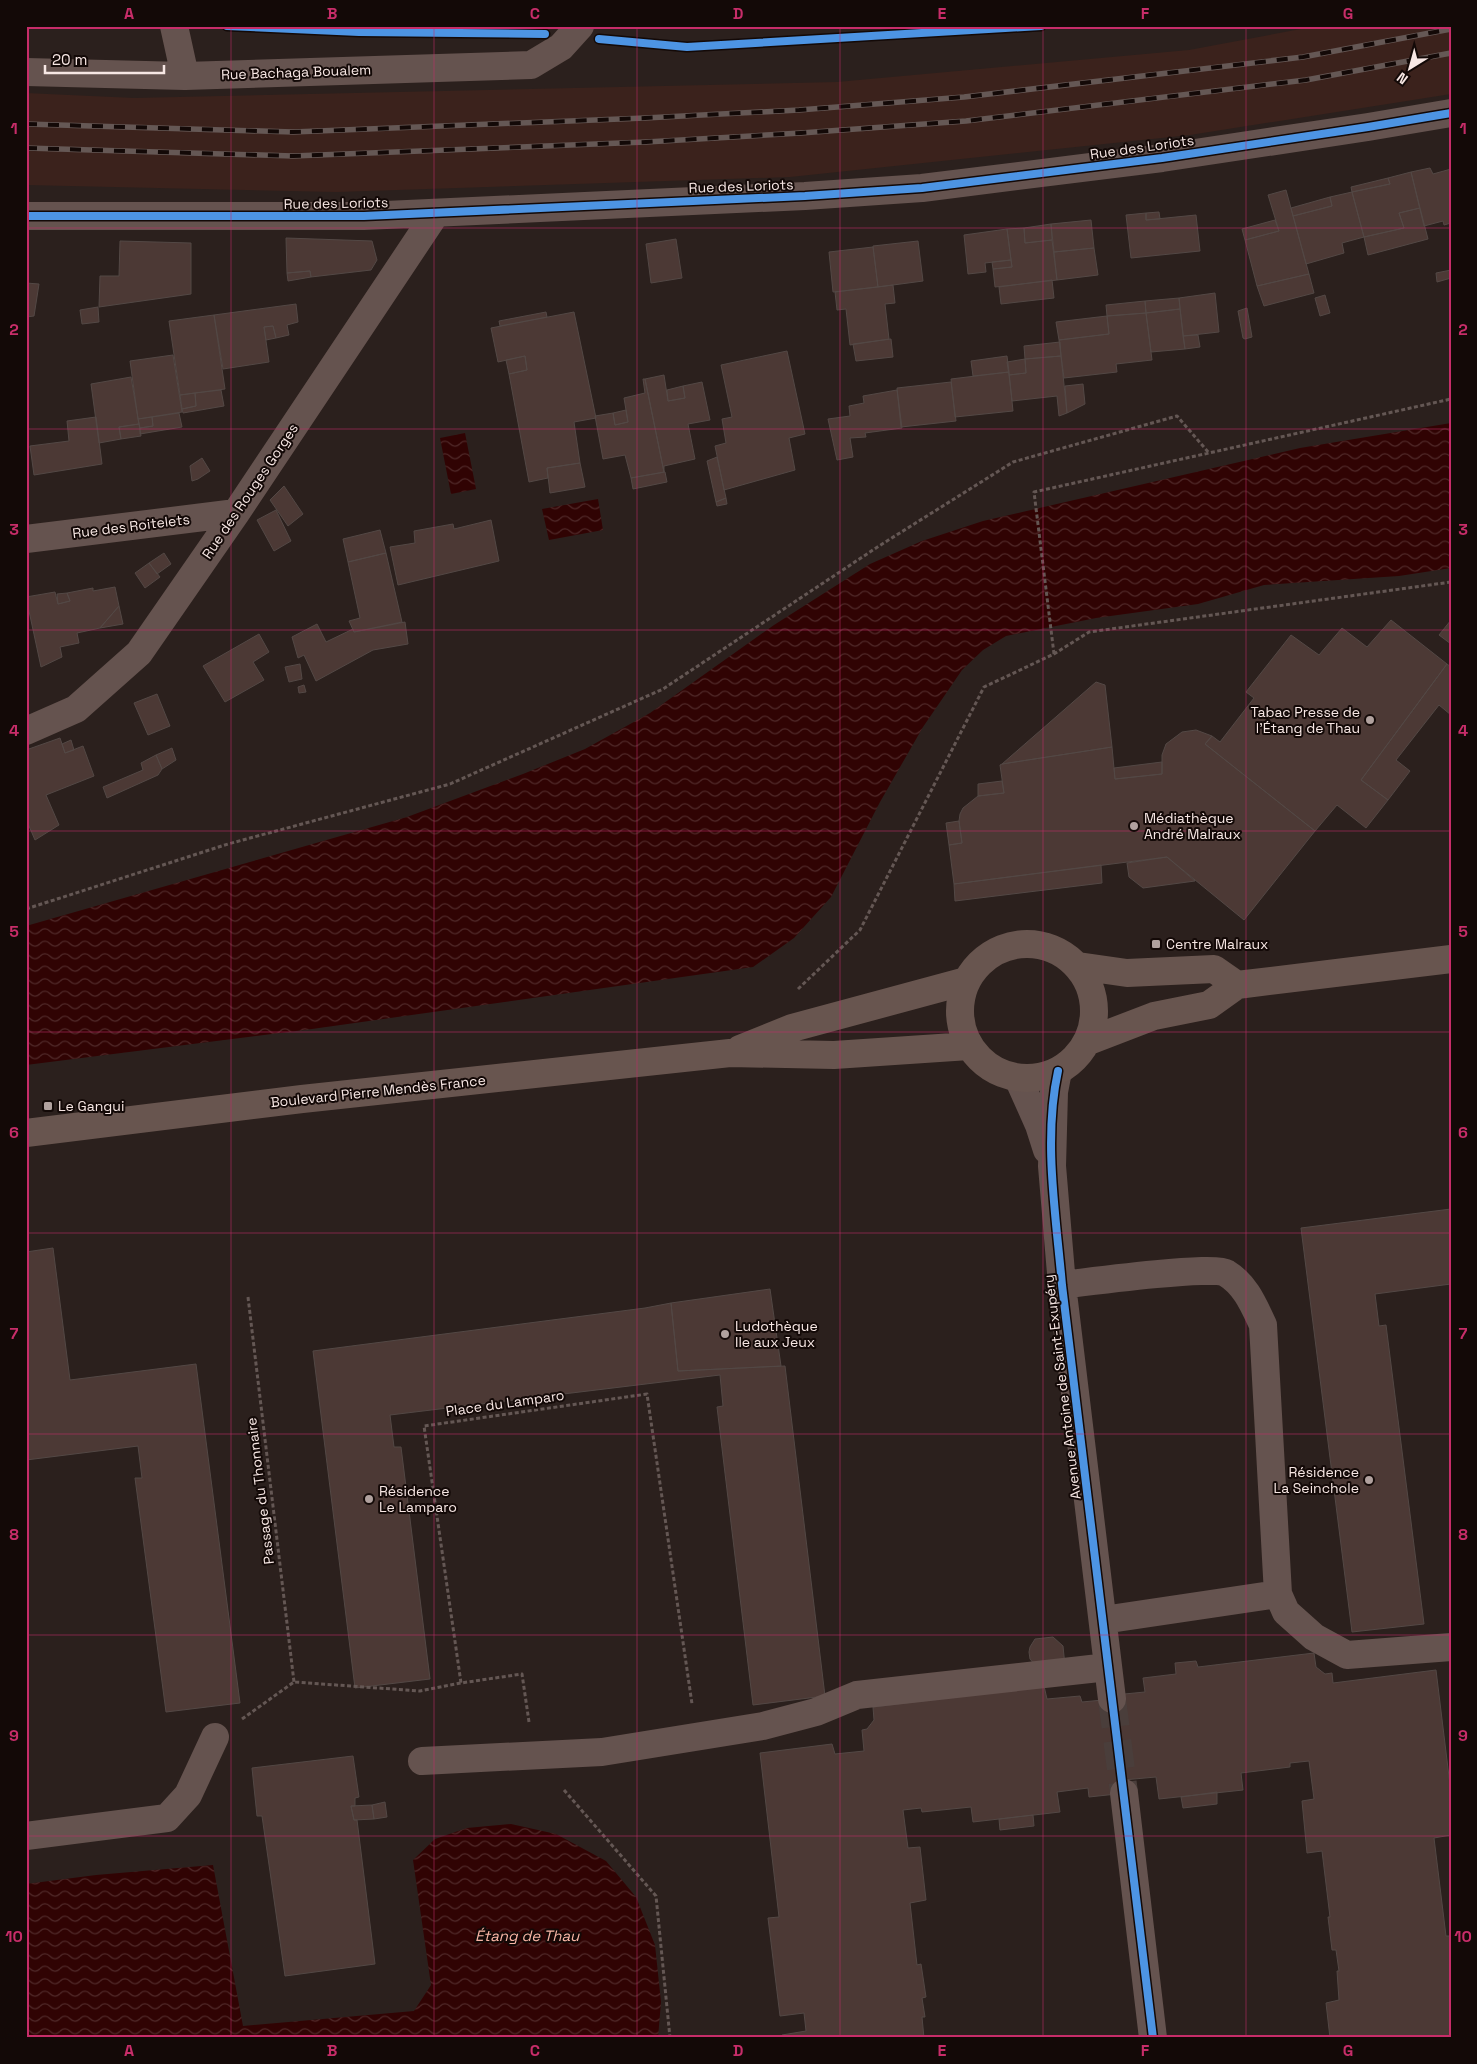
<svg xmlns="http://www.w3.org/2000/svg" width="1477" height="2064" viewBox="0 0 1477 2064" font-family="'Space Grotesk',sans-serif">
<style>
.built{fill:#3b221c}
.water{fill:url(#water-waves)}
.building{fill:#4c3935;stroke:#534845}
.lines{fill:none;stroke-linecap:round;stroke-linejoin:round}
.street-tunnel{stroke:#4a3e3b;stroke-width:28;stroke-dasharray:28 14;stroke-linecap:butt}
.path{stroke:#645754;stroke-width:3;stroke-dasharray:4 2.5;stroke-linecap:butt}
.street{stroke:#65534f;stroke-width:28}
.secondary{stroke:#68554f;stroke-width:28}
.rail-casing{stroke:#655855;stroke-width:5.5}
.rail{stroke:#130907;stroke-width:4;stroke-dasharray:11;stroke-linecap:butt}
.cycleway-casing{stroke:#130907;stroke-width:11}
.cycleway{stroke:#4d94e3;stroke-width:8}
.grid{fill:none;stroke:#c72d69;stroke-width:1;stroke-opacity:0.55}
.poi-dot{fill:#b0a19e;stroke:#130907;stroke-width:2}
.labels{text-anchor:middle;stroke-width:4;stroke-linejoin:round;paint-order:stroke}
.street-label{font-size:14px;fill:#f7e7e4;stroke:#130907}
.poi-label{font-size:14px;fill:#f7e7e4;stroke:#130907;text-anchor:start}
.water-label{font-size:15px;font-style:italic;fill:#f8b5a5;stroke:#130907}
.neatline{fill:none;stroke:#c72d69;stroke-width:2}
.grid-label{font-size:16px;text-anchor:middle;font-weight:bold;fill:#c72d69}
</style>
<defs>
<pattern id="water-waves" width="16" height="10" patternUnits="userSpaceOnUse" patternTransform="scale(1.25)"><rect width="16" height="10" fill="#300303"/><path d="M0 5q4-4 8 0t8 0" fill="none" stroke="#4f2828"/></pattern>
</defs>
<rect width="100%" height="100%" fill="#2b201d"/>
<path class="built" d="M1317,26H1451V94L1190,135L790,177L337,192L26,185V93L134,98L837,82L1189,50Z"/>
<path class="water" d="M1451,423V568L1399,576L1264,585L1198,604L1096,618L1006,636L983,650L962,670L923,727L880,802L831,897L794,938L753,967L312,1029L26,1065V926L407,817L523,774L585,749L650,713L774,625L870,564L922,541L983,521L1300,448Z
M465,433L476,489L451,494L440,438Z
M598,499L603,530L549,540L542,509Z
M511,1824L556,1834L606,1861L636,1897L655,1945L661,2002L658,2038H26V1884L96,1875L213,1865L243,2026L414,2011L431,1985L413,1860L435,1839L467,1828Z"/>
<path class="building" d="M1430,168L1433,174L1451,169V223L1444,225L1443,221L1424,226L1411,172Z
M1411,172L1420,208L1399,213L1404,228L1364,237L1352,192L1390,184L1388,178Z
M1388,178L1390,184L1352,192L1351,187Z
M1286,190L1309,274L1257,286L1245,240L1279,231L1268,195Z
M1352,192L1364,237L1342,243L1344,253L1306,264L1293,216L1332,206L1330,197Z
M1330,197L1332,206L1293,216L1291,208Z
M1420,208L1428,239L1368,255L1364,237L1404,228L1399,213Z
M1159,212L1160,219L1146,220V213Z
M1146,213V220L1196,215L1200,251L1131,258L1126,215Z
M1091,220L1094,248L1054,252L1051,224Z
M1275,220L1279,231L1245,240L1242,229Z
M1051,224L1052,240L1025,243L1024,228Z
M1024,228L1025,243L1052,240L1057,280L995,287L993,269L1012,267L1007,229Z
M1007,229L1011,260L985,263L986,272L968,274L964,235Z
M286,238L372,241L377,260L371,270L311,277L310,271L287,273Z
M676,239L682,278L651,283L646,244Z
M120,241L191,243V294L99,307L100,276H119Z
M918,241L923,281L878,287L873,246Z
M873,247L878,287L833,292L829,252Z
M1094,248L1098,275L1057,280L1054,252Z
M1011,260L1012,267L993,269L992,262Z
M1451,270V278L1437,282L1436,273Z
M310,271L311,277L288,281L287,273Z
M1309,274L1314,293L1264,306L1257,286Z
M1052,280L1054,298L1001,304L999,287Z
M26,283L39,284L34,316L26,317Z
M893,285L895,303L885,304L889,339L850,345L846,309L837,310L835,292Z
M1215,293L1219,332L1183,336L1179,298Z
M1325,295L1330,313L1320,316L1315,298Z
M1179,298L1180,309L1146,313L1145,301Z
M1145,301L1146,313L1107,316L1106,305Z
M296,304L298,322L287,325L289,335L276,338L273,326L264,327L269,362L223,369L214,315Z
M98,307L99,322L82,324L80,310Z
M1247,308L1252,337L1245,339L1243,338L1238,311Z
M1180,309L1185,349L1151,352L1146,313Z
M546,312L547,317L500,326L499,321Z
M574,312L596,418L574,422L580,463L547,468L548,478L529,482L509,374L527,370L525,356L498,362L491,328Z
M1146,313L1152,360L1116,364L1117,372L1064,378L1059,340L1109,334L1107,316Z
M214,315L225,389L180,395L169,321Z
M1107,316L1109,334L1059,340L1056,322Z
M273,326L276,338L266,340L264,327Z
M1198,335L1200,347L1185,349L1183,336Z
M891,339L893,357L856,361L853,344Z
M1060,342L1061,356L1025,359L1024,346Z
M787,351L805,434L789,438L795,470L724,490L715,446L726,443L722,419L732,417L721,365Z
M173,355L182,412L138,419L130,361Z
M525,356L527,370L509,374L506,360Z
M1007,356L1009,372L973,376L971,361Z
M1061,356L1067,413L1059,416L1057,396L1012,401L1009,375L1026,373L1025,359Z
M1025,359L1026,373L1009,375L1007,362Z
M1009,372L1013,411L955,417L951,379Z
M664,375L668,401L685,398L683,386L702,382L710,420L688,424L695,459L664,466V472L645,379Z
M131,377L139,424L119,427L121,439L99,443L91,384Z
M643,379H645L664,472L631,478L625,455L603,459L595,416L613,413L615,425L628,422L624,398L645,393Z
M951,382L956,421L901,427L897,388Z
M1083,384L1085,404L1067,413L1065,386Z
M683,386L685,398L668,401L667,390Z
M221,390L224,406L183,413L182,409L196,406L195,393Z
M897,390L902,428L865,433L866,437L850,438L853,457L837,460L828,419L850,416L849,406L864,403L863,396Z
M195,393L196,406L182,409L180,395Z
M626,410L628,422L615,425L613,413Z
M179,413L182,427L140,434V428L153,426L152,417Z
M96,417L102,464L34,475L30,446L69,441L67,421Z
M152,417L153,426L140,428L138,419Z
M139,424L141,436L121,439L119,427Z
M717,457L726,498L716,502L707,461Z
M202,458L210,471L198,479L192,481L190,466Z
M580,463L585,487L550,493L547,468Z
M665,472L667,482L633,489L631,478Z
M284,486L303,514L288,526L270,500Z
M726,498L727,504L717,506L716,502Z
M276,510L291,541L274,551L257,520Z
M491,520L499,561L398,585L390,547L415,543L414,531L453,524L454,529Z
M380,530L386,553L348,562L343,539Z
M164,553L171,564L157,574L149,563Z
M386,553L402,622L354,632L349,621L360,618L348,562Z
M149,563L160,577L145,588L135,573Z
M115,587L119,606L100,628L77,633L79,643L60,647L62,657L41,667L26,597L55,592L58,604L70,601L67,593L93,588V591Z
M67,593L70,601L58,604L57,594Z
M119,606L123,624L100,628Z
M1391,620L1447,664L1361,780L1388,800L1366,828L1337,805L1315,831L1205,744L1212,736L1220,742L1254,698L1246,692L1291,635L1319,655L1342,628L1367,647Z
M1451,620V644L1439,635Z
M405,622L408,644L373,650L316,681L304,655L298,658L292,637L317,624L326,642L353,629L354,632Z
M259,634L269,652L253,662L264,680L225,702L203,666Z
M300,664L302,679L289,682L285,667Z
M1447,664L1451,667V715L1439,705L1396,760L1410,771L1388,800L1361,780Z
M1096,682L1105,685L1112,747L1002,764Z
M304,685L306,692L299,693L298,687Z
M157,694L170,726L148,735L134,703Z
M1196,730L1212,736L1205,744L1315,831L1244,920L1167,857L954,884L949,845L962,843L959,821L960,814L963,808L978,796L1004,793L1000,765L1002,764L1112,747L1115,779L1162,774V755L1166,744L1182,732Z
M60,738L65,753L83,746L94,776L46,795L59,825L35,840L26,819V750Z
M71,740L74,750L65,753L62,744Z
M172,748L176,760L162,769L156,755Z
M156,755L162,769L158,775L107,798L103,787L143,770L141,763Z
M1162,762V774L1115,779L1114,768Z
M1002,781L1004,793L978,796V784Z
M959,821L962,843L949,845L946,823Z
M1167,857L1195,881L1143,888L1129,877L1127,863Z
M1101,865L1102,883L955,901L954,884Z
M1451,1209V1284L1375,1294L1379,1326L1386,1325L1424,1624L1352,1632L1301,1228Z
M53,1248L70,1380L196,1364L240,1703L166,1712L135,1478H142L138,1446L26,1460V1252Z
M770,1289L781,1366L678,1371L671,1303Z
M671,1303L678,1371L785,1366L825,1696L753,1705L717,1407L723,1406L720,1375L390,1415L394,1447H401L430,1679L355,1688L313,1351L645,1308Z
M1053,1637L1063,1646L1065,1666L1035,1665L1030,1659L1029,1652L1030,1647L1035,1639Z
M1314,1653L1316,1667L1325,1674L1332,1673L1333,1683L1436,1670L1451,1793V1835L1434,1838L1446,1936H1451V2038H1330L1326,2003L1339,2000L1337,1971H1339L1336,1950H1332L1328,1917H1330L1322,1851L1307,1853L1302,1801L1314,1799L1309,1761L1290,1763V1767L1241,1773L1243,1790L1159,1799L1156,1777L1123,1780L1126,1793L1089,1797L1088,1788L1057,1792L1060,1812L973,1822L971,1807L922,1812L921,1808L903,1810L908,1848L920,1847L926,1900L910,1903L917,1965L921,1964L926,1997L922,1998L925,2017H922L924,2038H782V2035L806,2031L804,2013L780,2016L768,1918L779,1917L760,1753L832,1744L835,1754L864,1751L862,1730L867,1729L874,1720L873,1707L1044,1686L1047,1699L1080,1696L1082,1702L1113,1699L1114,1695L1145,1692L1143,1678L1176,1674L1175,1663L1196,1661L1198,1667Z
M353,1756L359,1797L355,1798V1806H351L354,1820H357L375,1964L285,1976L262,1816H257L252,1768Z
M1217,1792V1804L1183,1808L1181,1797Z
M385,1802L387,1817L374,1819L372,1805Z
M372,1805L374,1819L354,1820L351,1806Z
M1033,1815L1034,1826L1000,1830L999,1819Z"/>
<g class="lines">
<path class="street-tunnel" d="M1112,1699L1124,1793"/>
<path class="path" d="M1054,654L1034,492L1451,399
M26,909L228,844L450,784L663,689L879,546L1013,462L1177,416L1209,453
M798,989L860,930L984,687L1054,654L1089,632L1451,582
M248,1297L294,1682
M242,1719L294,1682L420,1691L461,1683
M529,1722L522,1674L461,1683L424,1426L647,1394L692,1704
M564,1790L656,1896L670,2038"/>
<path class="street" d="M174,26L185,76
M26,72L185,76L531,65L561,47L580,26
M26,216H364L805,196L922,188L1162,158L1368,127L1451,113
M26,539L236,513
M26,731L76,709L139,653L236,513L436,213
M1058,1071L1054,1092L1052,1166L1062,1285L1112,1699
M1018,1078L1039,1125L1047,1150
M1062,1285C1086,1282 1214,1265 1226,1273C1246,1285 1254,1306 1263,1325L1278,1594
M1103,1620L1278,1594L1286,1612L1314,1637L1347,1655L1451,1647
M422,1761L602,1752L763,1726L816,1712L857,1695L1108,1667
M1124,1793L1153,2038
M26,1836L167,1818L188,1795L215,1737"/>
<path class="secondary" d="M960 1011a67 67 0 1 1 134 0a67 67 0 1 1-134 0Z
M1078,966L1127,973L1214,969L1237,985
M1089,1041L1154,1016L1209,1005L1237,985L1451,959
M740,1049L792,1028L966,981
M26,1133L302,1099L730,1053L834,1055L969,1046"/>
<g class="rail-casing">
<path id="rail" d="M26,124L293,132L645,118L799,110L964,97L1303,57L1451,29
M26,148L293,156L646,142L801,133L966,121L1306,80L1451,53"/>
</g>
<use href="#rail" class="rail"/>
<g class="cycleway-casing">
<path id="cycleway" d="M227,26L359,32L545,34
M599,39L687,47L1041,26
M26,216H364L805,196L922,188L1162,158L1368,127L1451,113
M1058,1071C1043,1140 1056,1215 1062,1285L1153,2038"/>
</g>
<use href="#cycleway" class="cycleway"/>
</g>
<path class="grid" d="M231,26V2038M434,26V2038M637,26V2038M840,26V2038M1043,26V2038M1246,26V2038M26,228H1451M26,429H1451M26,630H1451M26,831H1451M26,1032H1451M26,1233H1451M26,1434H1451M26,1635H1451M26,1836H1451"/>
<g class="poi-dot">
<circle cx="1370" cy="720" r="5"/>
<circle cx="1134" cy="826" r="5"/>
<rect x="1151" y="939" width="10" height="10" rx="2.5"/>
<rect x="43" y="1101" width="10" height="10" rx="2.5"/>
<circle cx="725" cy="1334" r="5"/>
<circle cx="1369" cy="1480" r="5"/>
<circle cx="369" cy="1499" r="5"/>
</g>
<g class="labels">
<g class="street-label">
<text transform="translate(296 72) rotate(-2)" y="5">Rue Bachaga Boualem</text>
<text transform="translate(1142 147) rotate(-8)" y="5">Rue des Loriots</text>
<text transform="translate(741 186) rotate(-2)" y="5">Rue des Loriots</text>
<text transform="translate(336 203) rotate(-1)" y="5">Rue des Loriots</text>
<text transform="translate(250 491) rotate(-56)" y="5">Rue des Rouges Gorges</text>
<text transform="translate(131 526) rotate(-7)" y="5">Rue des Roitelets</text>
<text transform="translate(378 1091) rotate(-6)" y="5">Boulevard Pierre Mendès France</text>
<text transform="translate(1062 1387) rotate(-97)" y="5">Avenue Antoine de Saint-Exupéry</text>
<text transform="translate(505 1403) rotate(-8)" y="5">Place du Lamparo</text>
<text transform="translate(260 1491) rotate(-97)" y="5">Passage du Thonnaire</text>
</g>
<g class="poi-label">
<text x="1360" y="717" text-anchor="end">Tabac Presse de<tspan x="1360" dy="16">l'Étang de Thau</tspan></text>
<text x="1144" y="823">Médiathèque<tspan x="1144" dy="16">André Malraux</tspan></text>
<text x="1166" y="949">Centre Malraux</text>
<text x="58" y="1111">Le Gangui</text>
<text x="735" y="1331">Ludothèque<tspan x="735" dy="16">Ile aux Jeux</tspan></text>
<text x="1359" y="1477" text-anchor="end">Résidence<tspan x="1359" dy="16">La Seinchole</tspan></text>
<text x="379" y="1496">Résidence<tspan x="379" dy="16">Le Lamparo</tspan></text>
</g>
<g class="water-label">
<text x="527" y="1941">Étang de Thau</text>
</g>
</g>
<rect width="1477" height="2064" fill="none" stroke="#130907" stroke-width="55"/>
<g transform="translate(1410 68) rotate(217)" stroke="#130907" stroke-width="4" paint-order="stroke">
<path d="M0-4L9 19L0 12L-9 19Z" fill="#f7e7e4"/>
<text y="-8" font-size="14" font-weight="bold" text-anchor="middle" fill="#f7e7e4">N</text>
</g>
<path d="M45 65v8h119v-8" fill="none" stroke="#f7e7e4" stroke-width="2.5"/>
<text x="52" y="65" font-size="15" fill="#f7e7e4" stroke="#130907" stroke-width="4" paint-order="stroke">20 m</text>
<rect x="28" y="28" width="1422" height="2008" class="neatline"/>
<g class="grid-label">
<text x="129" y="19">A</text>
<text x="332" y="19">B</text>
<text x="535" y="19">C</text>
<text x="738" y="19">D</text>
<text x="942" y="19">E</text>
<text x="1145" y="19">F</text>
<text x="1348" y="19">G</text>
<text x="14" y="134">1</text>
<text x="1463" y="134">1</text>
<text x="14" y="335">2</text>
<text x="1463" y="335">2</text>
<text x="14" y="535">3</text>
<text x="1463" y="535">3</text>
<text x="14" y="736">4</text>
<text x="1463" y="736">4</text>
<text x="14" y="937">5</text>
<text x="1463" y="937">5</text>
<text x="14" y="1138">6</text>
<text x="1463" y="1138">6</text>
<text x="14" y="1339">7</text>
<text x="1463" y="1339">7</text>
<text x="14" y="1540">8</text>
<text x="1463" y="1540">8</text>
<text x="14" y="1741">9</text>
<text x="1463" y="1741">9</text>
<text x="14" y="1942">10</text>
<text x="1463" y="1942">10</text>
<text x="129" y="2056">A</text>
<text x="332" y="2056">B</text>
<text x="535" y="2056">C</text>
<text x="738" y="2056">D</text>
<text x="942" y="2056">E</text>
<text x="1145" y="2056">F</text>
<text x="1348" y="2056">G</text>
</g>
</svg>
